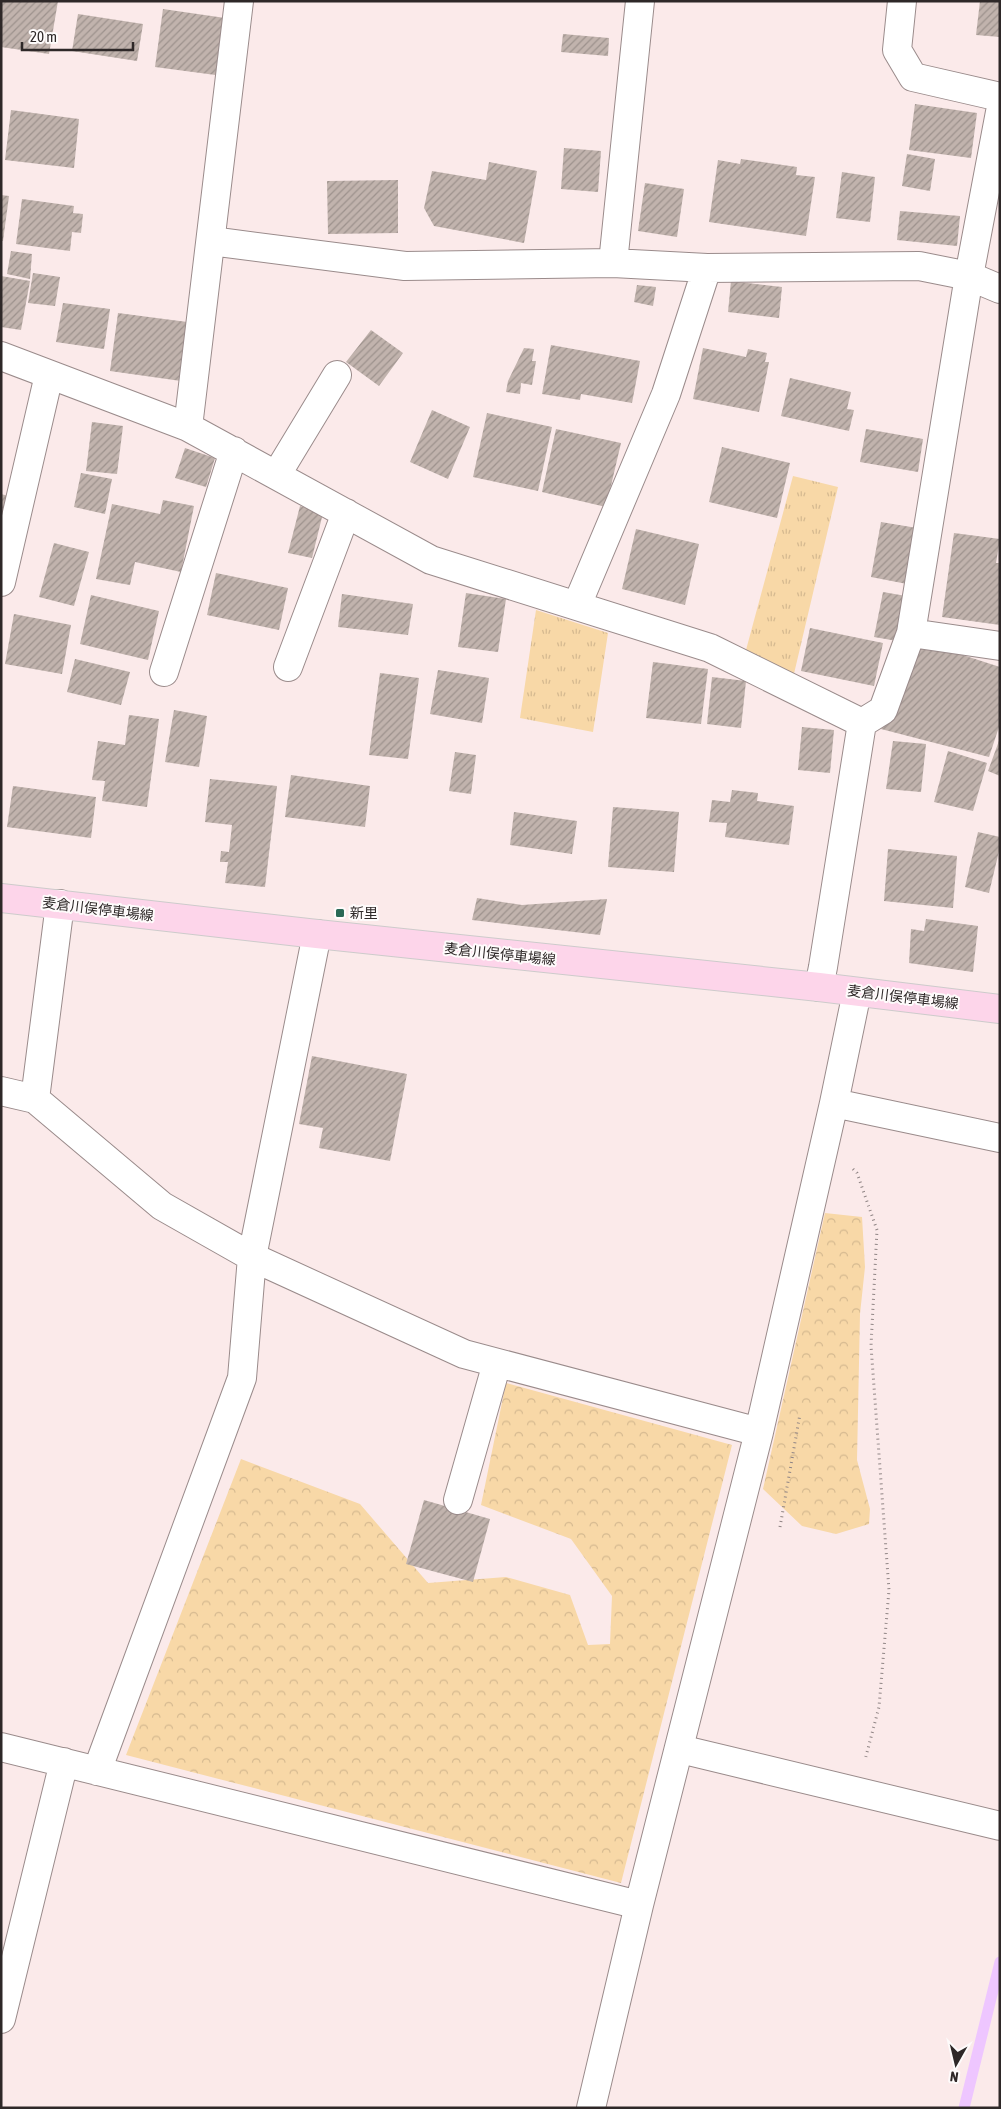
<svg xmlns="http://www.w3.org/2000/svg" width="1001" height="2109" viewBox="0 0 1001 2109" font-family="'Asap Condensed','Noto Sans JP',sans-serif">
<style>
.grass{fill:url(#grass-tufts)}
.forest{fill:url(#forest-crowns)}
.lines{fill:none;stroke-linecap:round;stroke-linejoin:round}
.stream{stroke:#eec6ff;stroke-width:11}
.building{fill:url(#building-hatch)}
.minor-casing{stroke:#9a8b8b;stroke-width:30}
.major-casing{stroke:#cdcbcb;stroke-width:30}
.path{stroke:#908585;stroke-width:3;stroke-dasharray:1 4;stroke-linecap:butt}
.minor{stroke:#fff;stroke-width:28}
.major{stroke:#fdd5ea;stroke-width:28}
.poi-dot{fill:#2a6956;stroke:#fefbfb;stroke-width:2}
.labels{text-anchor:middle;stroke-width:4;stroke-linejoin:round;paint-order:stroke}
.street-label{font-size:14px;fill:#2e2828;stroke:#fefbfb}
.poi-label{font-size:14px;fill:#2e2828;stroke:#fefbfb;text-anchor:start}
</style>
<defs>
<pattern id="grass-tufts" width="24" height="20" patternUnits="userSpaceOnUse" patternTransform="scale(1.25)"><rect width="24" height="20" fill="#f8d8a7"/><path d="M3 7l-1-3M5 7V3M7 7l1-3M15 17l-1-3M17 17v-4M19 17l1-3" fill="none" stroke="#d5b990"/></pattern>
<pattern id="forest-crowns" width="20" height="18" patternUnits="userSpaceOnUse" patternTransform="scale(1.25)"><rect width="20" height="18" fill="#f8d8a7"/><path d="M2 6a3 3 0 1 1 6 0M12 15a3 3 0 1 1 6 0" fill="none" stroke="#d5b990"/></pattern>
<pattern id="building-hatch" width="6" height="6" patternUnits="userSpaceOnUse" patternTransform="scale(1.25)"><rect width="6" height="6" fill="#c1b3ad"/><path d="M-1 1l2-2M0 6l6-6M5 7l2-2" fill="none" stroke="#9d928d"/></pattern>
</defs>
<rect width="100%" height="100%" fill="#fbeaea"/>
<path class="grass" d="M793,476L838,487L793,678L746,650Z
M536,610L608,633L593,732L520,718Z"/>
<path class="forest" d="M825,1213L862,1217L865,1267L860,1314L857,1460L870,1509L869,1524L836,1534L802,1526L763,1489Z
M506,1383L732,1445L621,1883L126,1755L241,1459L360,1504L428,1583L506,1577L570,1595L588,1645L610,1644L612,1596L571,1539L481,1505Z"/>
<g class="lines">
<path class="stream" d="M964,2108L1000,1962"/>
</g>
<path class="building" d="M1,1H58L49,54L1,47Z
M980,1H1000V37L976,35Z
M163,9L232,19L223,76L155,67Z
M78,14L143,24L137,61L72,51Z
M563,34L609,38L608,56L561,52Z
M915,104L977,113L971,158L909,150Z
M11,110L79,119L74,168L5,160Z
M564,148L601,151L598,192L561,189Z
M907,154L935,159L930,191L902,186Z
M741,159L797,167L796,175L815,177L806,236L709,222L718,160L740,164Z
M489,162L537,171L524,243L434,226L424,208L432,171L486,180Z
M842,172L875,177L870,222L836,218Z
M398,180V233L328,234L327,181Z
M645,183L684,189L677,237L638,231Z
M1,195L9,196L3,241H1Z
M22,199L74,206L73,213L83,214L81,233L72,232L70,251L16,244Z
M900,211L960,216L957,246L897,240Z
M11,251L32,254L30,279L7,274Z
M33,273L60,277L55,306L28,303Z
M1,276L30,281L21,330L1,327Z
M731,281L782,287L779,318L728,312Z
M637,285L656,287L653,306L634,302Z
M63,303L110,309L104,349L56,342Z
M118,313L195,323L188,382L110,371Z
M371,330L403,353L379,386L346,362Z
M551,345L640,361L632,403L581,394L580,400L542,394Z
M524,348L534,349L532,361H536L532,385L521,383L520,394L506,392L508,381Z
M703,348L746,357L748,349L767,353L765,362H769L759,412L693,399Z
M790,378L851,392L847,409L854,410L849,431L781,416Z
M432,410L470,427L448,479L410,462Z
M487,413L552,427L538,491L473,477Z
M92,422L123,426L117,474L86,471Z
M556,429L621,443L606,507L542,492Z
M866,429L923,439L918,472L860,462Z
M722,447L790,463L777,518L709,502Z
M185,448L215,458L206,487L175,478Z
M81,473L112,479L105,514L74,507Z
M1,494L16,498L1,551Z
M163,500L194,506L181,572L135,562L130,585L96,579L112,504L160,514Z
M300,506L323,513L312,558L288,553Z
M881,522L917,528L907,584L871,577Z
M636,529L699,544L685,605L622,589Z
M954,533L1000,539L996,563H1000V625L942,617Z
M54,543L89,552L74,606L39,597Z
M216,573L288,588L279,630L207,615Z
M883,592L906,596L897,641L874,637Z
M466,593L506,599L498,652L458,647Z
M342,594L413,604L408,635L338,627Z
M91,595L159,611L148,660L80,644Z
M14,614L71,625L62,674L5,664Z
M810,628L883,643L874,686L801,671Z
M916,640L1000,667V724L989,757L881,729Z
M75,659L130,672L121,705L67,692Z
M653,662L708,669L701,724L646,718Z
M438,670L489,678L482,723L430,714Z
M380,673L419,678L408,759L369,755Z
M712,677L746,681L741,728L707,724Z
M174,710L207,716L199,767L165,762Z
M129,715L159,719L147,807L102,801L105,781L92,780L98,741L125,745Z
M802,727L834,730L830,773L798,770Z
M1000,738V776L988,771Z
M893,741L926,744L921,792L886,789Z
M948,751L987,763L973,811L934,802Z
M455,752L476,755L471,794L449,791Z
M291,775L370,786L365,827L285,817Z
M210,779L277,786L265,887L225,883L228,862H220L221,851L229,852L232,825L205,822Z
M13,786L96,797L91,838L7,827Z
M732,790L758,793L757,801L794,806L789,845L725,837L727,823L709,822L712,800L730,802Z
M613,807L679,812L674,872L608,867Z
M514,812L577,821L572,854L510,845Z
M978,832L1000,837V847L989,893L965,887Z
M888,849L957,856L953,908L884,901Z
M477,898L522,905L607,899L600,935L472,920Z
M926,919L978,926L973,972L909,963L911,929L924,931Z
M312,1056L407,1074L390,1161L319,1148L323,1128L299,1124Z
M424,1500L490,1519L473,1582L406,1564Z"/>
<g class="lines">
<g class="minor-casing">
<path id="minor" d="M902,1L897,50L913,77L1000,97
M211,241L405,266L613,263L707,268L919,266L969,276L1000,289
M613,263L640,1
M1,356L188,427L431,560L710,648L862,723
M188,427L239,1
M277,474L337,375
M1,582L49,375
M577,605L666,394L707,268
M911,633L1000,646
M288,667L346,513
M164,672L234,451
M819,987L823,967L862,723L883,710L911,633L969,276L1000,112
M1,1091L35,1099L162,1206L252,1257L464,1354L759,1432
M35,1099L60,904
M834,1103L1000,1138
M458,1500L497,1363
M1,1747L639,1905
M680,1749L1000,1826
M97,1771L242,1378L252,1257L317,934
M1,2019L64,1762
M591,2108L639,1905L759,1432L834,1103L857,992"/>
</g>
<g class="major-casing">
<path id="major" d="M1,898L317,934L819,987L1000,1009"/>
</g>
<path class="path" d="M853,1169L857,1173L877,1230L871,1346L889,1590L879,1707L865,1760
M780,1527L800,1414"/>
<use href="#minor" class="minor"/>
<use href="#major" class="major"/>
</g>
<rect class="poi-dot" x="335" y="908" width="10" height="10" rx="2.5"/>
<g class="labels">
<g class="street-label">
<text transform="translate(98 909) rotate(7)" y="5">麦倉川俣停車場線</text>
<text transform="translate(500 954) rotate(6)" y="5">麦倉川俣停車場線</text>
<text transform="translate(903 997) rotate(7)" y="5">麦倉川俣停車場線</text>
</g>
<g class="poi-label">
<text x="350" y="918">新里</text>
</g>
</g>
<rect width="1001" height="2109" fill="none" stroke="#2e2828" stroke-width="5"/>
<g transform="translate(956 2064) rotate(188)" stroke="#fefbfb" stroke-width="4" paint-order="stroke">
<path d="M0-4L9 19L0 12L-9 19Z" fill="#2e2828"/>
<text y="-8" font-size="14" font-weight="bold" text-anchor="middle" fill="#2e2828">N</text>
</g>
<path d="M22 42v8h111v-8" fill="none" stroke="#2e2828" stroke-width="2.5"/>
<text x="30" y="42" font-size="15" fill="#2e2828" stroke="#fefbfb" stroke-width="4" paint-order="stroke">20 m</text>
</svg>
